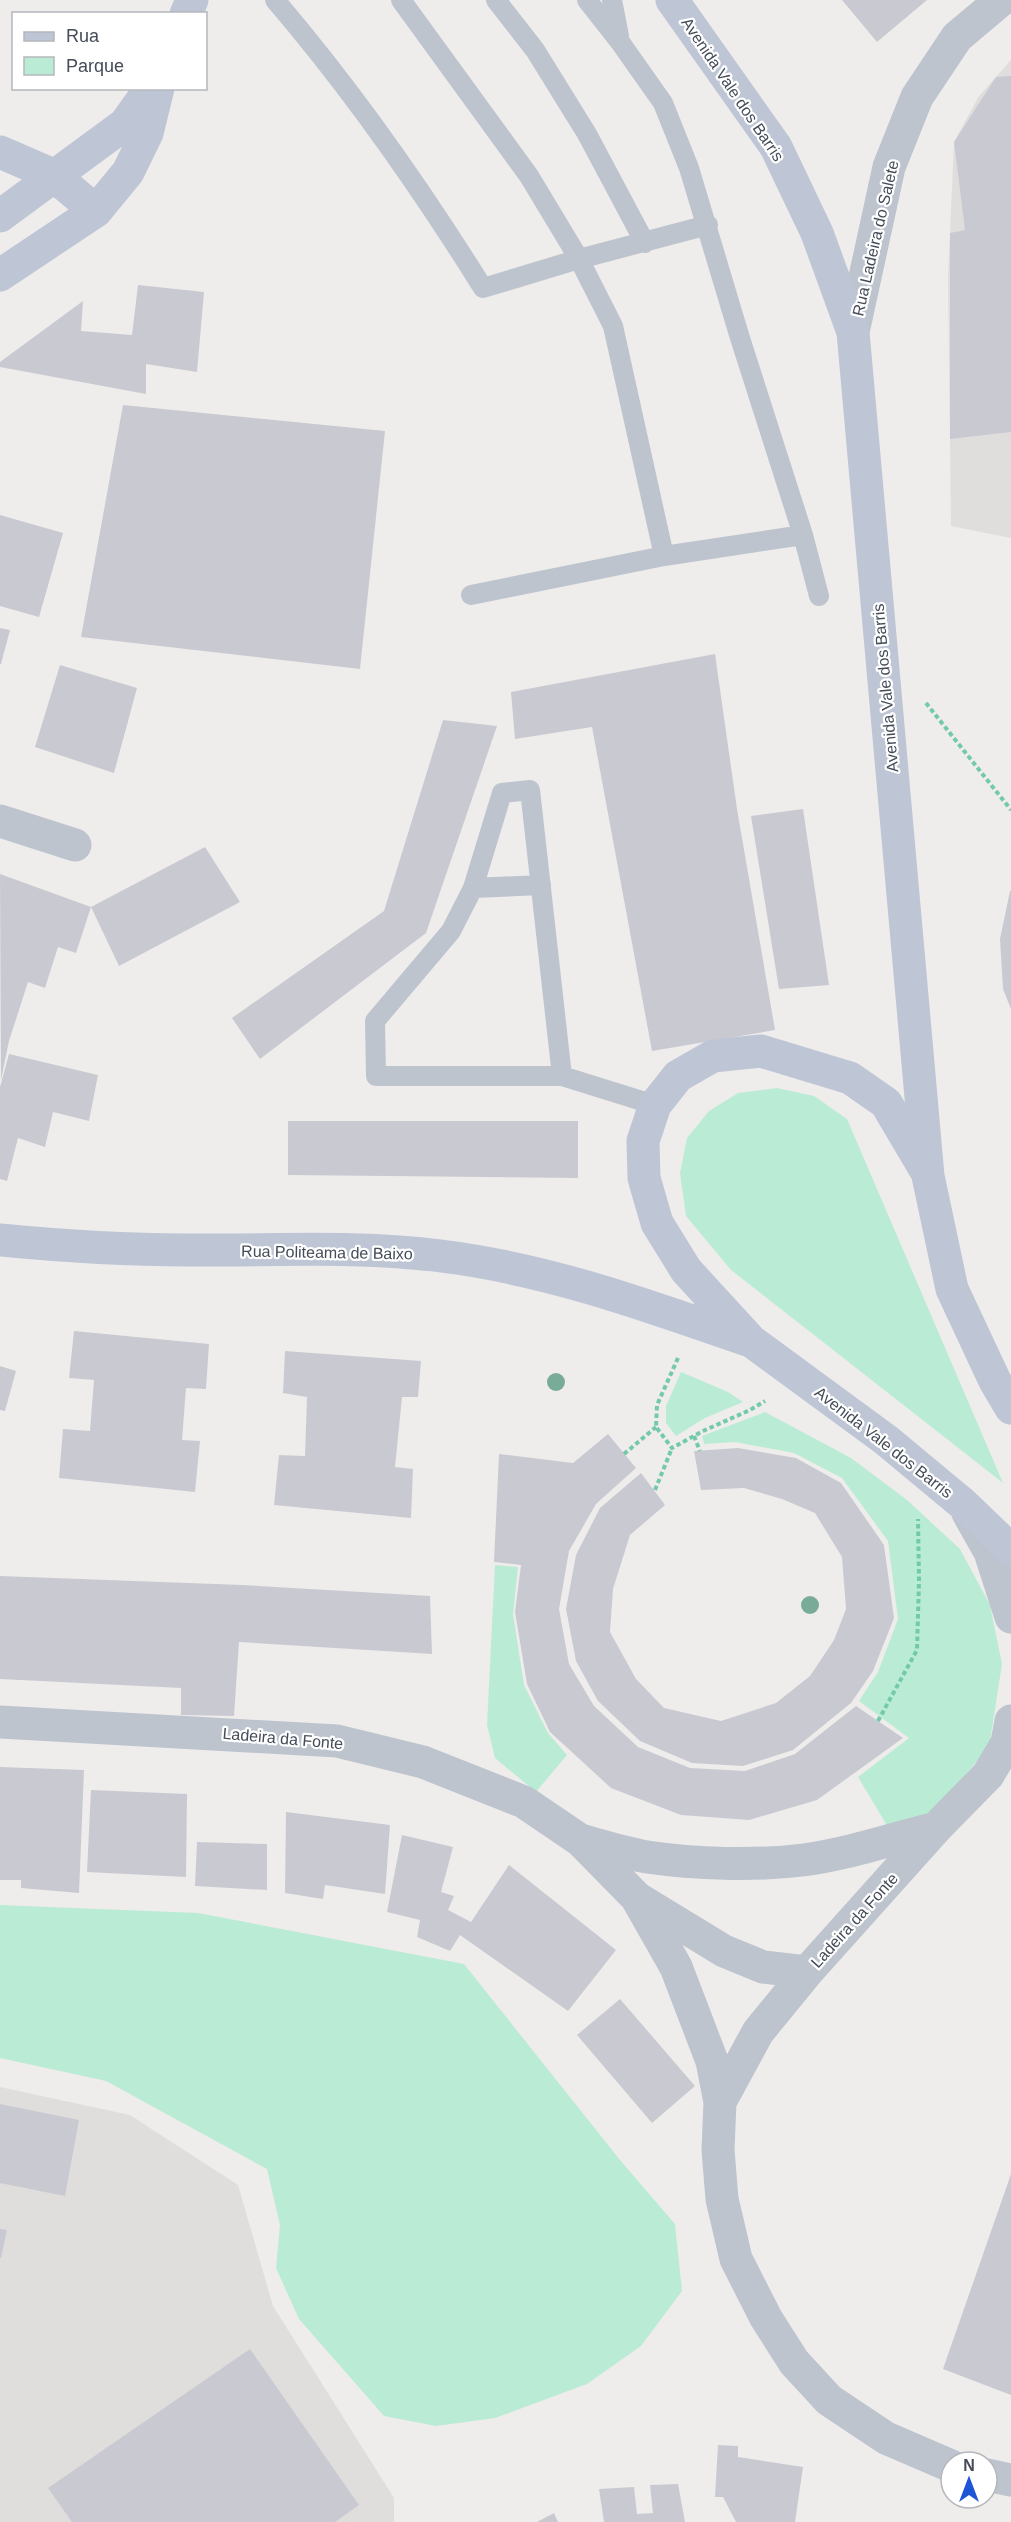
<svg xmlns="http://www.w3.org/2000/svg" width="1011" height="2522" viewBox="0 0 1011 2522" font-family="Helvetica,sans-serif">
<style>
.education{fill:#e0dddd}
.green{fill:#baecd5}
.building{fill:#c9cad1}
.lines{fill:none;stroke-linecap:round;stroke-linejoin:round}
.path{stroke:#73c9ab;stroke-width:4;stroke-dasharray:4.5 3;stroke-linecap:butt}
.lane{stroke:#bdc4ce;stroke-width:20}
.street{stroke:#bdc4ce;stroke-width:33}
.secondary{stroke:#bec6d5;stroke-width:33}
.tree{fill:#79ab99}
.labels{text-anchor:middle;stroke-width:4.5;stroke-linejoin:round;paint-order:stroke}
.street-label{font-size:16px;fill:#454c58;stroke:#fff}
</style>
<rect width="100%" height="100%" fill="#efecec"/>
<path class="education" d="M1011,60V538L951,526L948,277L954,142L979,96Z
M0,2087L130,2115L238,2185L273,2306L394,2498V2522H0Z"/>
<path class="green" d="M777,1088L814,1096L847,1119L1003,1483L731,1270L686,1216L680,1173L687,1138L709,1111L738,1093Z
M681,1372L728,1392L743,1402L705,1418L676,1436L666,1423V1406Z
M765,1412L851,1458L907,1500L960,1549L990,1605L1002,1664L989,1748L916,1830L894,1837L858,1777L909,1738L859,1701L878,1672L898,1619L888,1541L842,1478L794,1453L735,1442L704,1444L702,1436Z
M495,1565L518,1567L513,1614L524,1685L548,1733L567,1755L536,1792L495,1758L487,1725Z
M0,1905L198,1913L464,1964L620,2160L675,2224L682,2291L641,2346L587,2384L495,2418L436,2426L384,2416L299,2319L276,2268L280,2225L267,2169L106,2081L0,2058Z"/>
<path class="building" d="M842,0H927L877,42Z
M1011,76V432L950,439V233L965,230L954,142L996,77Z
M138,285L204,292L197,372L146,364V394L0,367V362L83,301L81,331L132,335Z
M123,405L385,431L360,669L81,637Z
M0,515L63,533L39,617L0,606Z
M0,628L10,630L1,664H0Z
M715,654L737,809L775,1030L652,1051L592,727L515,739L511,692Z
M60,665L137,688L114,773L35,747Z
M443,720L497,726L426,933L260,1059L232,1018L384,911Z
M803,809L829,985L779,989L751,816Z
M205,847L240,902L119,966L91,907Z
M0,874L91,907L76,953L58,947L45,988L28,982L9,1041L1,1080Z
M1010,891H1011V1009L1003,989L1000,939Z
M9,1054L98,1075L89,1121L53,1112L45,1147L18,1138L7,1181L0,1179V1087Z
M288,1121H578V1178L288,1175Z
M74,1331L209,1344L206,1389L186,1388L182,1440L200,1441L195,1492L59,1478L63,1429L90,1431L94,1380L69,1378Z
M285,1351L421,1361L418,1397H402L395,1467L413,1469L411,1518L274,1505L279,1455L305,1456L307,1397L283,1393Z
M0,1366L16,1371L5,1411L0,1410Z
M608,1434L636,1468L596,1504L569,1551L559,1609L569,1664L594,1706L638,1747L690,1768L745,1771L795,1754L856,1706L903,1738L817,1800L749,1820L681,1815L611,1788L550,1732L527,1684L515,1612L521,1565L494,1562L499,1454L573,1463Z
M738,1448L796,1458L841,1483L884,1545L894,1618L873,1671L851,1703L793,1750L743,1766L692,1763L640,1741L598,1701L576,1661L566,1609L576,1555L600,1508L641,1473L665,1505L630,1535L613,1589L610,1632L636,1679L664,1708L721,1721L776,1703L810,1676L834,1640L846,1609L842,1557L815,1513L782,1499L744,1488L701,1490L694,1451Z
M0,1576L242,1585L430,1596L432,1654L239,1642L234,1716L181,1715V1688L0,1679Z
M0,1767L84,1770L79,1893L21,1888V1880H0Z
M91,1790L187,1794L186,1877L87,1872Z
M286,1812L390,1825L385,1894L325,1885L323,1899L285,1893Z
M402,1835L453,1847L441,1892L454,1896L448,1910L471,1922L509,1865L616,1950L568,2011L460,1935L450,1951L417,1937L420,1920L387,1912Z
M197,1842L267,1844V1890L195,1886Z
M620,1999L695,2086L652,2123L577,2035Z
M0,2104L79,2120L65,2196L0,2183Z
M1011,2174V2395L943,2369Z
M0,2229L7,2230L1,2258H0Z
M250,2349L359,2505L335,2522H72L48,2488Z
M718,2445L738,2446V2457L803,2467L795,2522H736L723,2497H715Z
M678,2484L685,2522H604L599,2489L634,2487L637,2514L653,2513L650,2485Z
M554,2513L558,2522H537Z"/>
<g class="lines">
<path class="path" d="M926,703L1011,810
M678,1358L657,1405L656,1427L672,1448L703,1431L750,1410L765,1401
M694,1436L700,1451
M624,1454L656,1427
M655,1490L672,1448
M878,1721L917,1650L919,1581L918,1519"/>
<path class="lane" d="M275,0C352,90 420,187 483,288L579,259L708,225
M401,0L529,176L579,259L613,326L664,556
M496,0L535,50L587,134L645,243
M587,0L620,42L663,103L689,168L740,338L803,535L819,596
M612,0L619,36
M471,595L664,556L803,535
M473,888L541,885
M562,1076L530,790L502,793L473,888L451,931L375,1021L376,1076H562L655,1105"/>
<path class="street" d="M853,332L889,167L917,97L957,37L1001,0
M0,821L75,845
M968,1513L990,1552L1011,1617
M0,1722L337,1741L423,1762L524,1802L580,1840L637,1898L724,1951L763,1967L807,1972
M580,1840C602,1846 625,1853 647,1857C695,1864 755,1866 803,1860C848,1854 892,1839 936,1828
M638,1900L676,1967L712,2061L720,2102L718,2150L722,2199L736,2259L766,2318L794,2362L829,2400L886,2438L951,2466
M720,2102L758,2032L807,1972L936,1828L988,1775L1007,1743L1011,1721
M987,2475L1011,2480"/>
<path class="secondary" d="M672,0L776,147L817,233L853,332L928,1176L952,1289L995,1381L1011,1408
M186,14L192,0
M0,152L53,175L96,211
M0,216L125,124L151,88
M0,275L96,211L128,172L147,133L158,88
M925,1169L886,1103L850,1078L761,1051L713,1056L678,1076L655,1105L643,1141L644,1178L657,1223L686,1270L751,1341L886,1440L963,1504L1011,1550
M0,1240C62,1246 124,1250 186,1250C271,1251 357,1245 441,1256C547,1269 647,1305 747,1340"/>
</g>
<g class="tree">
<circle cx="556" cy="1382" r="9"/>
<circle cx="810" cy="1605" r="9"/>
</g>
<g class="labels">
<g class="street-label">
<text transform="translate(733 89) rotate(56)" y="6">Avenida Vale dos Barris</text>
<text transform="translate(875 238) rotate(-77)" y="6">Rua Ladeira do Salete</text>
<text transform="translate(885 688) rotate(-95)" y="6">Avenida Vale dos Barris</text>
<text transform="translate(327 1252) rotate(1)" y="6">Rua Politeama de Baixo</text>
<text transform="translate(884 1442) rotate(38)" y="6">Avenida Vale dos Barris</text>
<text transform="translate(283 1738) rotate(5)" y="6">Ladeira da Fonte</text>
<text transform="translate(854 1920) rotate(-48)" y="6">Ladeira da Fonte</text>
</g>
</g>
<rect x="12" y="12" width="195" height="78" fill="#ffffff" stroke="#b5b7bc" stroke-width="1.5"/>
<rect x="24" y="32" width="30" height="9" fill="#bec6d5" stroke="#b5b7bc" stroke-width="1.5"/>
<text x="66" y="42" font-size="18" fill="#454c58">Rua</text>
<rect x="24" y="57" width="30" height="18" fill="#baecd5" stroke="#b5b7bc" stroke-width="1.5"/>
<text x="66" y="72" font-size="18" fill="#454c58">Parque</text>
<g transform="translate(969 2480)"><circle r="28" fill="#ffffff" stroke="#b5b7bc" stroke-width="1.5"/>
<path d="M0-4.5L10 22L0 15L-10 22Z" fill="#1e54d6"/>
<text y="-9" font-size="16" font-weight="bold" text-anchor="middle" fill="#454c58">N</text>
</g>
</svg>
